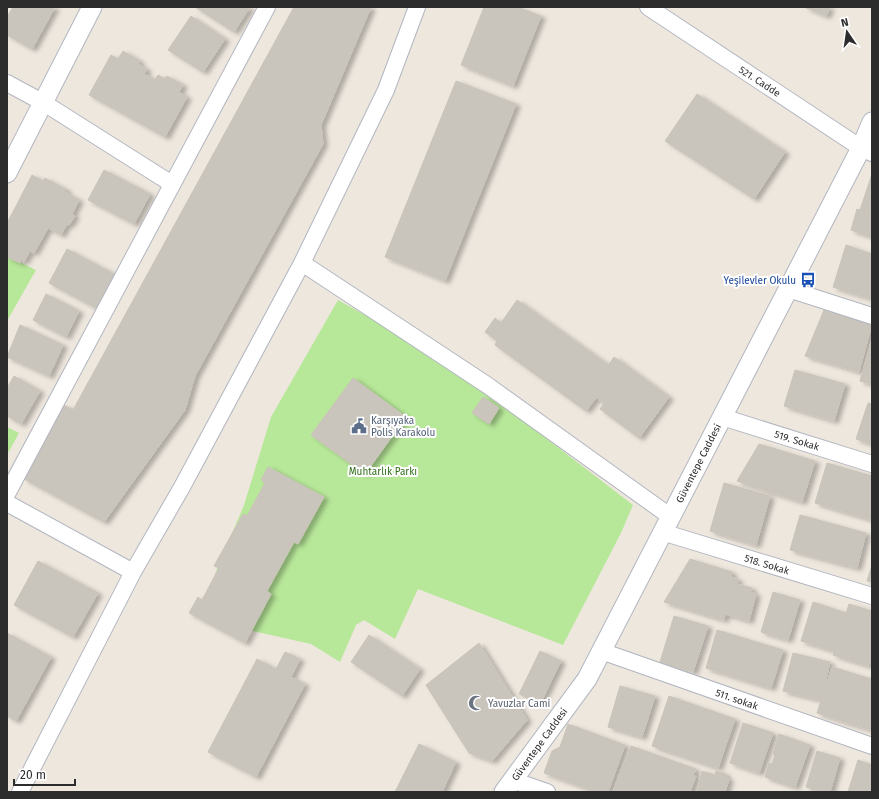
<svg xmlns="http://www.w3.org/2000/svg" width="879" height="799" viewBox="0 0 879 799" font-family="'Fira Sans',sans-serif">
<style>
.park{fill:#b7e799}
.building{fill:#c9c5bd;stroke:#cac3b8;filter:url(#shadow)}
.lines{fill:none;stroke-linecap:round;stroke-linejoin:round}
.minor-casing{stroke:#b2b6c0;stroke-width:18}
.tertiary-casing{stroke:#b2b6c0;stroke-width:21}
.minor{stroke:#fff;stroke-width:16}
.tertiary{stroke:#fff;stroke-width:19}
.labels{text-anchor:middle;stroke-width:4;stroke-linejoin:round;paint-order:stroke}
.street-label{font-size:10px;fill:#2c2c2c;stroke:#fff}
.transit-label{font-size:10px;fill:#164399;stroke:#fff;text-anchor:end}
.service-label{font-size:10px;fill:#4e5e75;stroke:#fff;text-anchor:start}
.park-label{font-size:10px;fill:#2d6e17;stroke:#fff}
.worship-label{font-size:10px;fill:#5b616d;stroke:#fff;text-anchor:start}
</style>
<defs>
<filter id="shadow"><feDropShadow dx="4.5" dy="2.5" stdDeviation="2" flood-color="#0004"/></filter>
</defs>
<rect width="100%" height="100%" fill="#eee7de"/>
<path class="park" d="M7,256L36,270L7,321Z
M338,300L397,333L495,399L633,505L621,533L563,645L418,589L395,639L364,620L356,625L340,662L311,644L231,626L206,596L244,505L271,417Z
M7,427L19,433L7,455Z"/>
<path class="building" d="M13,7H55L32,49L7,35V17Z
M195,7H250L234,32Z
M294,7H371L321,125L323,144L195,376L185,410L104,522L24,479L64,405L73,410Z
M484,7H517L541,16L513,86L461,65Z
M804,7H830L826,16Z
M191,16L225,39L203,72L168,50Z
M123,51L140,61L138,64L147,69L144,74L155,80L158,75L165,79L167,76L183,85L179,92L187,97L165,137L89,95L111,55L118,59Z
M456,81L516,104L445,281L385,257Z
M697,94L785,152L754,199L665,141Z
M104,170L150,194L134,224L88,200Z
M872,174V214L860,210Z
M32,175L43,181L45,178L67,190L65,192L79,200L72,214L75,216L69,225L67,224L61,235L14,210Z
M857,209L872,214V237L851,230Z
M14,210L48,228L34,253L30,251L24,262L21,260L20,263L7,257V223Z
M846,245L872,254V299L833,287Z
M67,249L114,274L96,308L49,283Z
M46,294L79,311L66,337L33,320Z
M517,300L608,365L589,392L596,398L586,411L495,345L497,341L485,332L495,318L501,323Z
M824,310L847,317L833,364L805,356Z
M847,317L872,324L859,372L833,364Z
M20,325L63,345L49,376L7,357Z
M872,339V384L860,381Z
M614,357L669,397L639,438L600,409L604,403L589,392Z
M795,370L845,384L834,421L784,406Z
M14,376L40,391L21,424L7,416V388Z
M353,378L406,417L365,474L311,435Z
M483,397L499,408L489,424L472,413Z
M868,403L872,404V444L856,439Z
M759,444L815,461L802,502L737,481Z
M827,463L872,476V520L815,503Z
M268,467L324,497L298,544L294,542L267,591L271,594L245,643L189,613L198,597L202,600L219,568L214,566L243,514L247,516L265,483L261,480Z
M724,483L770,496L756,545L710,531Z
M800,515L866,533L857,568L790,550Z
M690,559L732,572L731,577L738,579L737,584L752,588L751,592L756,594L749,621L725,614L724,620L664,602Z
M38,561L98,593L73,637L14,605Z
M872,565V582L867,581Z
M773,592L800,600L788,640L761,632Z
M813,602L846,613L834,651L801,641Z
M849,604L872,611V658L869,666L833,655Z
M674,616L708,626L693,672L660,662Z
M717,630L783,650L771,688L706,668Z
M7,633L51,657L16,721L7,716Z
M369,635L420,669L402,696L351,662Z
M479,643L527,720L492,761L469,753L426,685Z
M540,651L561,661L540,704L519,694Z
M285,652L300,659L291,677L305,684L256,777L208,752L257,659L276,669Z
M793,653L830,662L821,700L783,691Z
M832,667L865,677L851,724L817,713Z
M865,677L872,679V730L851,724Z
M620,686L655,696L642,737L608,727Z
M669,696L735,719L718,768L652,746Z
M743,723L773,733L759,773L730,763Z
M568,724L625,745L608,792H597L544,773L552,751L560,747Z
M779,734L810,745L795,787L765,777L769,763L772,764L775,755L773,754Z
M419,744L456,762L442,792H395Z
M631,746L696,769L693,775L696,776L690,792H613Z
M817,751L840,758L830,792H821L806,787Z
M858,760L872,765V792H848Z
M702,771L715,775L716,771L726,774L725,777L729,779L725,792H697Z"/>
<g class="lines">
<g class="minor-casing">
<path id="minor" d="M648,7L861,148L872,153
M7,83L44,103L172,184
M302,263L487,385L671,517
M788,289L872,316
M722,417L872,464
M7,494L267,7
M7,503L133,572
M662,532L872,596
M601,651L872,746
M512,780L547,792
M20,792L133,572L182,487L302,263L386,90L417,7"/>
</g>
<g class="tertiary-casing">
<path id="tertiary" d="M7,173L92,7
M504,792L587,679L861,148L872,122"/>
</g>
<use href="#minor" class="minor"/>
<use href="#tertiary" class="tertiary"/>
</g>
<defs>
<g id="bus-bare" transform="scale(1.2)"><path d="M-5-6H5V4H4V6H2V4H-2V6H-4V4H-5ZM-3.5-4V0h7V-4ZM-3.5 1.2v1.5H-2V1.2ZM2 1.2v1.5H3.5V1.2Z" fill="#1a4fb4" stroke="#fff" stroke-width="2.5" paint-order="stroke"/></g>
<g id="civic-bare" transform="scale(1.2)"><path d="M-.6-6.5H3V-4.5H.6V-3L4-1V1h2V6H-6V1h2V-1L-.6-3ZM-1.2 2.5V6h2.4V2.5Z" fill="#5c6f8a" stroke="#fff" stroke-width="2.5" paint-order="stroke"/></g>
<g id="mosque-bare" transform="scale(1.2)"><path d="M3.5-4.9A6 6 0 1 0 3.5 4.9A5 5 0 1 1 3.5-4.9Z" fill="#6b7280" stroke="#fff" stroke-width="2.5" paint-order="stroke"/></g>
</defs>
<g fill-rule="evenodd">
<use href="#bus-bare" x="808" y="280"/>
<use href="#civic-bare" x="359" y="426"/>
<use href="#mosque-bare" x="476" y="703"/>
</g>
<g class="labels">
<g class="street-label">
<text transform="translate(760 81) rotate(33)" y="4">521. Cadde</text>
<text transform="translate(797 440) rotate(17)" y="4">519. Sokak</text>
<text transform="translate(698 463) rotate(-63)" y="4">Güventepe Caddesi</text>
<text transform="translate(767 564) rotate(17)" y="4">518. Sokak</text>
<text transform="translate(737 699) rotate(19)" y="4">511. sokak</text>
<text transform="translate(539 744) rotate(-54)" y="4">Güventepe Caddesi</text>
</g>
<g class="transit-label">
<text x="796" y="284">Yeşilevler Okulu</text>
</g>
<g class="service-label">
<text x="371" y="424">Karşıyaka<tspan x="371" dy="12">Polis Karakolu</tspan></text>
</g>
<g class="park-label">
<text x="383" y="475">Muhtarlık Parkı</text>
</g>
<g class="worship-label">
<text x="488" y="707">Yavuzlar Cami</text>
</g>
</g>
<rect width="879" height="799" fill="none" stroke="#2c2c2c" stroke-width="16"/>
<g transform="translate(847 32) rotate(347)" stroke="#ffffff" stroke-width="3" paint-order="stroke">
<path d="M0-3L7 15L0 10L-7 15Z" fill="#2c2c2c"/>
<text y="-6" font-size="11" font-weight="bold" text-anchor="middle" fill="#2c2c2c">N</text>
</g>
<path d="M14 779v6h61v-6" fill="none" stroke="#2c2c2c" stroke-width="2"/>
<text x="20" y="779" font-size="12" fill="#2c2c2c" stroke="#ffffff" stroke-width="3" paint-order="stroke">20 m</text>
</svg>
